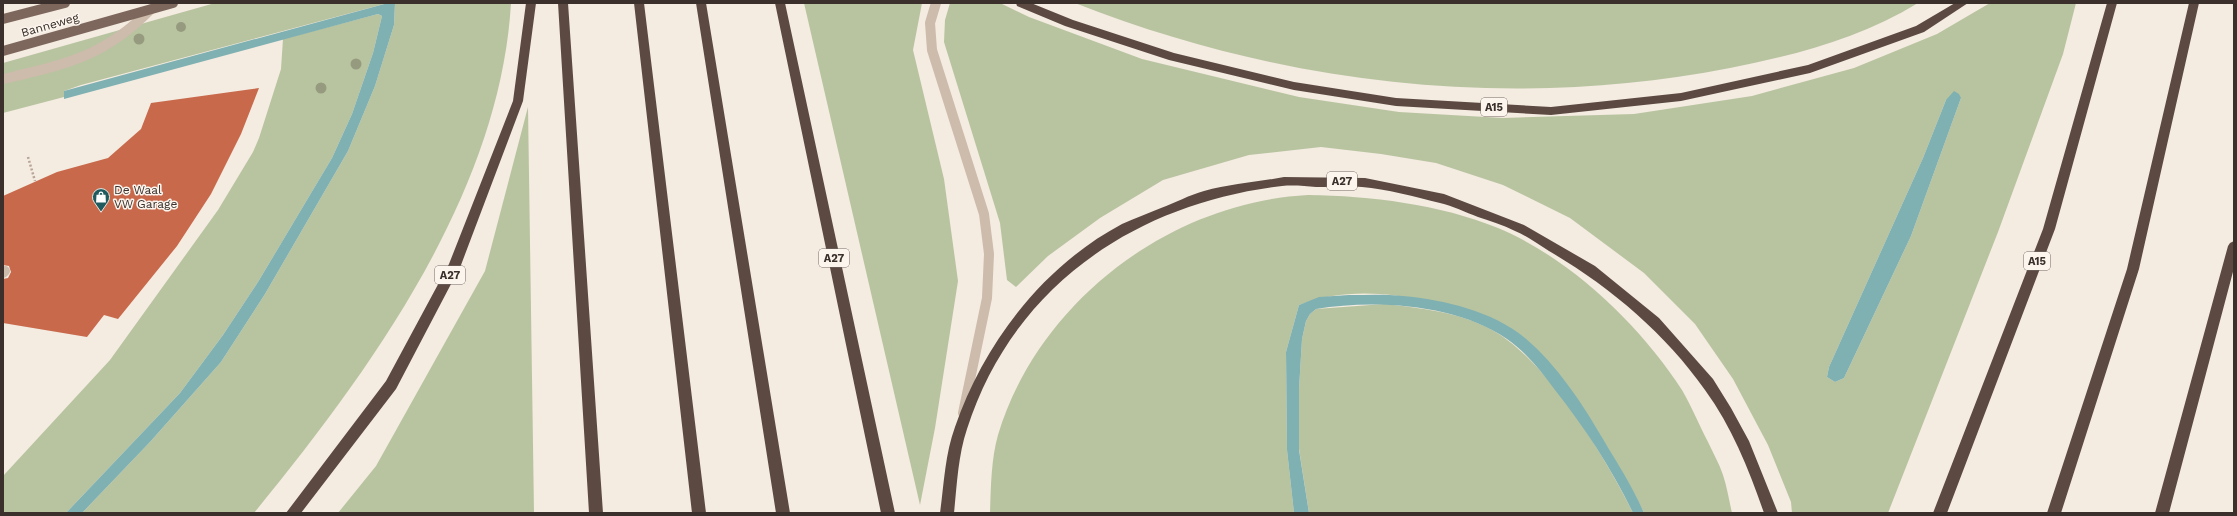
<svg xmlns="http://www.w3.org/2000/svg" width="2237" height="516" viewBox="0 0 2237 516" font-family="'Work Sans',sans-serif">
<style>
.green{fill:#b8c4a0;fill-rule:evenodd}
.water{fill:#7fb0b2}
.building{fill:#c8694b}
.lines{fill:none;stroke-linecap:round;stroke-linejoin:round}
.path{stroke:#b9a596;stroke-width:2.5;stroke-dasharray:2 2;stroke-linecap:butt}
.minor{stroke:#cdbbac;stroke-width:10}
.major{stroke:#7d675c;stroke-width:10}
.highway{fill:#5c4a42;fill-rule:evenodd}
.tree{fill:#969b7f}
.labels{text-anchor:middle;stroke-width:3;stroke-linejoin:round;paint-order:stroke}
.shield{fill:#fbf5ee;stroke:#756b66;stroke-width:1}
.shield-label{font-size:11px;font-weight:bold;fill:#3b302b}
.street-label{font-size:12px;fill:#3b302b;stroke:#fbf5ee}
.poi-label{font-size:12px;fill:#3b302b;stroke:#fbf5ee;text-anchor:start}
</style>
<rect width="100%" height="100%" fill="#f4ebe1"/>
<path class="green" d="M215,3H388L81,85L64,91V97L3,113V63Z
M395,3H511C500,193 370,371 254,513H82L150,442L221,362L265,294L348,151L375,86L394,25Z
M804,3H922L913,50L944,179L958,281L935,428L920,505Z
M950,3H1000L1029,17L1142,59L1299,97L1399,112L1503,118L1634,114L1752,96L1854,68L1937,34L1990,3H2076L2063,54L1998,232L1888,513H1792L1791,502L1768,445L1733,379L1695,324L1644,273L1570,218L1503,185L1436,163L1381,154L1321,147L1249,155L1163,180L1100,218L1048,256L1016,287L1007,280L1000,223L944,42L945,20ZM1961,98L1911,236L1844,378L1835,382L1827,377L1829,367L1923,158L1946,100Z
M1075,3H1918C1861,38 1796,55 1730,68C1510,111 1283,85 1075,3Z
M378,14L382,16L373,53L352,114L332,158L258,282L223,335L180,393L66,513H3V476L110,360L218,210L253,152L259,138L281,69L283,39Z
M528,107L534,513H338L376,466L485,271Z
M1308,195C1371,196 1439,204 1498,228C1570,258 1640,325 1682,390C1692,407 1699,425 1708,442C1713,453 1719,463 1723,475C1727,487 1729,500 1732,513H1644C1635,493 1623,474 1612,455C1580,401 1545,342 1486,316C1467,307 1443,305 1424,301C1384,291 1337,290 1299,305L1286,352L1287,450L1294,513H990C991,487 991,460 998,435C1038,302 1170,202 1308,195Z
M1384,304C1420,308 1460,312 1492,330C1546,359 1606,458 1633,513H1309L1299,449V389L1302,339L1306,321L1310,314L1316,309Z"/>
<path class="water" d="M388,3H395L394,25L375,86L348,151L265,294L221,362L150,442L82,513H66L180,393L223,335L258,282L332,158L352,114L373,53L382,16L378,14L64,99V91Z
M1954,91L1959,94L1961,98L1911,236L1844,378L1835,382L1827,377L1829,367L1923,158L1946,100Z
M1349,295C1367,295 1385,294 1403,296C1445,300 1492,311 1525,338C1557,365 1582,403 1603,439C1617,463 1633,487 1644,513H1633C1612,469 1585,428 1555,390C1541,371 1527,353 1507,339C1457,304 1375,299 1316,309L1310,314L1306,321L1302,339L1299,389V450L1309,513H1294L1287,450L1286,352L1299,305L1319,297Z"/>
<path class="building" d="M259,88L241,134L211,194L177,246L118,319L104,315L87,337L3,323V279L8,278L11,272L9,266L3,265V196L57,172L108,158L141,129L151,103Z"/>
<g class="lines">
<path class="path" d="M28,157L35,181"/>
<path class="minor" d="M936,3L930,23L932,50L984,214L989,254L987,298L963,413
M3,79C66,64 104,57 151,9
M3,273L5,271"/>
<path class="major" d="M3,19L65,3
M3,51L173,3"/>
<path class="highway" d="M526,3H536L523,101L461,265L396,389L301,513H286L386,381L449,264L513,101Z
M558,3H568L603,513H589Z
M634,3H644L706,513H692Z
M696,3H706L790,513H776Z
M775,3H785L895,513H881Z
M1016,3H1031L1073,20L1174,53L1294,82L1396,98L1551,107L1681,93L1808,65L1916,26L1955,3H1968L1924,32L1810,73L1681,101L1551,115L1396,106L1294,90L1169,60L1065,26L1017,6Z
M2107,3H2117L2055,229L1947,513H1933L2043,229Z
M2189,3H2199L2139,269L2061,513H2047L2127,269Z
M1284,177L1365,178L1444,194L1524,225L1595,266L1659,318L1713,379L1731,408L1749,441L1778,513H1764C1749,470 1732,427 1705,390C1665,333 1609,286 1549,251C1538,244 1527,236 1515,231C1503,225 1490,221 1478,217C1465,212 1453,206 1440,203C1416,197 1386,189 1362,187C1347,186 1332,187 1316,187C1305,186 1293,185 1282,186C1137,203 1013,285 967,429C958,456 957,485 954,513H940C944,484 945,454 955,427C984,343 1043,266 1122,224C1135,218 1149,213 1161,208C1175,203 1189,195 1204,191C1230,184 1258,182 1284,177Z
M2234,241V268L2169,513H2155L2228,246L2230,243Z"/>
</g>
<g class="tree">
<circle cx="181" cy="27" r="5"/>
<circle cx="139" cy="39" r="5.5"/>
<circle cx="356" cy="64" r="5.5"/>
<circle cx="321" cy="88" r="5.5"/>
</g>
<defs>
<g id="shop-pin" transform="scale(0.9)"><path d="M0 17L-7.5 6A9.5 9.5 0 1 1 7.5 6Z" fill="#1f5a5e" stroke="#fbf5ee"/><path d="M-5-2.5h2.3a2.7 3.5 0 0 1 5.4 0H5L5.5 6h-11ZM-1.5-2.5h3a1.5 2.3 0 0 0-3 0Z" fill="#fff"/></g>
</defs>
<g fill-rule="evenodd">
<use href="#shop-pin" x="101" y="197"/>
</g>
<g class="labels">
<g class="shield">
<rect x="1481" y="98" width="26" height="18" rx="3"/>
<rect x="1327" y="172" width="30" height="18" rx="3"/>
<rect x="819" y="249" width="30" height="18" rx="3"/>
<rect x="2024" y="252" width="26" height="18" rx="3"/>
<rect x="435" y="266" width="30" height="18" rx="3"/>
</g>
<g class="shield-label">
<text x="1494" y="111">A15</text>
<text x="1342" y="185">A27</text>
<text x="834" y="262">A27</text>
<text x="2037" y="265">A15</text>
<text x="450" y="279">A27</text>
</g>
<g class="street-label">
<text transform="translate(50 25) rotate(-16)" y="4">Banneweg</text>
</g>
<g class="poi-label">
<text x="114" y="194">De Waal<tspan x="114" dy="14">VW Garage</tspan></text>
</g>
</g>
<rect width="2237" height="516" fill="none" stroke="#3b302b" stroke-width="8"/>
</svg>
